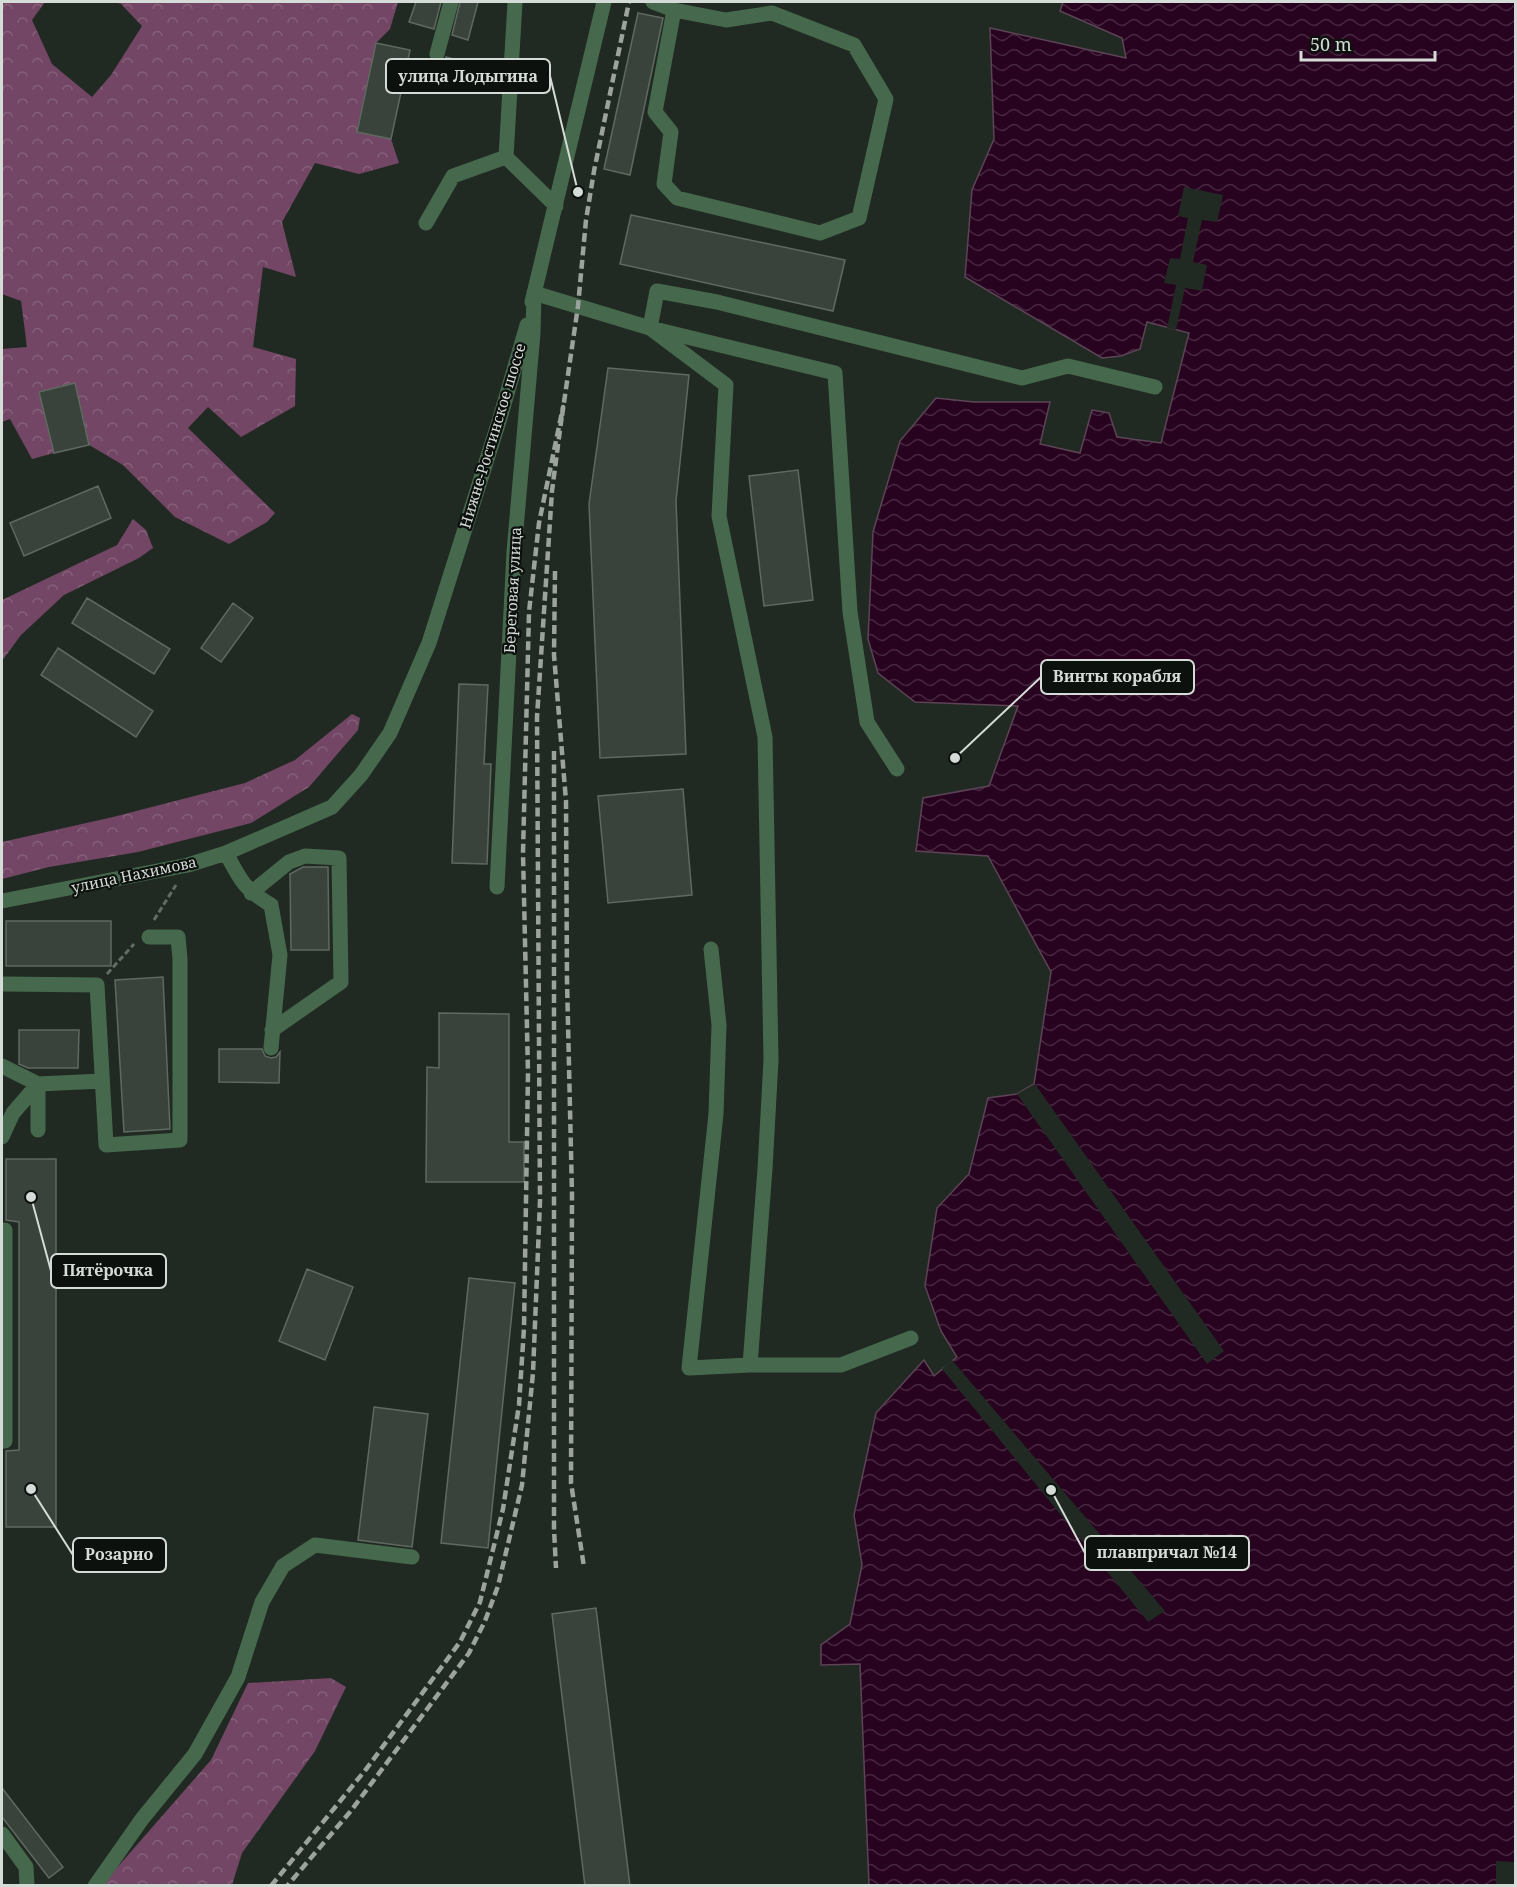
<svg xmlns="http://www.w3.org/2000/svg" width="1517" height="1887" viewBox="0 0 1517 1887" font-family="'Noto Serif',serif">
<style>
.forest{fill:url(#forest-crowns)}
.water{fill:url(#water-waves);stroke:#5c4456;stroke-width:1.5}
.pier{fill:#212a22}
.building{fill:#39433b;stroke:#5e695f;stroke-width:1.5}
.lines{fill:none;stroke-linecap:round;stroke-linejoin:round}
.path{stroke:#636b64;stroke-width:3;stroke-dasharray:6 3;stroke-linecap:butt}
.minor{stroke:#46694d;stroke-width:15}
.rail{stroke:#9ca39d;stroke-width:4.5;stroke-dasharray:9 4.5;stroke-linecap:butt}
.labels{text-anchor:middle;stroke-width:4.5;stroke-linejoin:round;paint-order:stroke}
.street-label{font-size:15px;fill:#d5dbd6;stroke:#0d110e}
.leader{fill:none;stroke:#d5dbd6;stroke-width:2}
.callout-dot{fill:#d5dbd6;stroke:#0d110e;stroke-width:2}
.callout{fill:#0d110e;stroke:#d5dbd6;stroke-width:2}
.callout-label{font-size:16px;text-anchor:middle;font-weight:bold;fill:#d5dbd6}
</style>
<defs>
<pattern id="forest-crowns" width="20" height="18" patternUnits="userSpaceOnUse" patternTransform="scale(1.5)"><rect width="20" height="18" fill="#724664"/><path d="M2 6a3 3 0 1 1 6 0M12 15a3 3 0 1 1 6 0" fill="none" stroke="#856079"/></pattern>
<pattern id="water-waves" width="16" height="10" patternUnits="userSpaceOnUse" patternTransform="scale(1.5)"><rect width="16" height="10" fill="#28031f"/><path d="M0 5q4-4 8 0t8 0" fill="none" stroke="#46273f"/></pattern>
</defs>
<rect width="100%" height="100%" fill="#212a22"/>
<path class="forest" d="M2,2H45L32,20L52,64L92,97L111,75L142,26L121,4L115,2H398L390,29L376,43L357,131L391,139L399,163L359,174L315,163L282,222L296,277L263,267L253,347L296,359L295,406L241,437L208,407L188,428L275,513L267,522L229,544L175,517L123,465L89,445L75,383L39,392L54,453L32,459L10,419L2,422V349L27,347L21,301L2,294Z
M133,519L146,530L153,548L139,558L64,595L21,635L2,661V600L117,545Z
M352,714L360,718L358,730L309,787L251,823L138,852L49,867L2,879V842L113,817L245,783L295,760Z
M331,1678L346,1687L315,1751L242,1853L232,1885L101,1886L211,1760L248,1683Z"/>
<path class="water" d="M1063,2H1515V1885H869L860,1664L821,1665V1645L850,1624L862,1565L854,1515L876,1413L924,1360L934,1376L957,1357L941,1331L925,1286L937,1208L969,1174L988,1098L1017,1094L1034,1084L1051,972L988,856L916,851L923,798L989,786L1018,706L915,702L878,673L868,639L873,532L900,441L936,398L974,402H1050L1040,444L1080,453L1092,410L1109,413L1117,437L1161,443L1189,333L1147,322L1140,349L1121,356L1102,358L965,277L972,190L994,139L990,28L1126,58L1122,38L1060,11Z"/>
<path class="pier" d="M1184,187L1223,195L1217,222L1202,220L1193,262L1207,265L1202,291L1185,288L1176,330L1167,328L1176,285L1164,283L1170,258L1180,259L1188,218L1178,216Z
M1035,1084L1224,1351L1207,1364L1017,1094Z
M952,1360L1165,1611L1148,1622L942,1369Z
M1496,1861L1515,1862V1885H1496Z"/>
<path class="building" d="M416,2H441L434,29L409,22Z
M460,2H478L468,40L452,35Z
M638,13L663,18L630,175L604,169Z
M376,43L410,50L391,139L357,132Z
M446,57L462,61L458,75L443,71Z
M631,215L845,260L833,311L620,264Z
M608,368L689,375L676,501L686,754L600,758L589,504Z
M75,383L89,445L54,453L39,392Z
M798,470L813,600L764,606L749,476Z
M98,486L111,518L24,556L10,523Z
M87,598L170,649L154,674L72,623Z
M233,603L253,618L221,662L201,648Z
M58,648L153,711L136,737L41,675Z
M459,684L488,685L484,764H491L487,864L452,863Z
M683,789L692,895L608,903L598,796Z
M303,867H328L329,950H291L290,874Z
M6,921H111V966H6Z
M163,977L170,1129L124,1132L115,980Z
M439,1013L509,1014V1142H524V1182H426L427,1067L439,1068Z
M19,1030H79L78,1068H28L19,1064Z
M219,1049H262L265,1056L271,1058L276,1057L280,1052L279,1083L219,1082Z
M6,1159H56V1527H6V1451L19,1450V1222L6,1220Z
M307,1269L353,1287L325,1360L279,1341Z
M469,1278L515,1283L488,1548L441,1543Z
M374,1407L428,1414L412,1547L358,1540Z
M596,1608L630,1886H585L552,1614Z
M2,1788L63,1867L49,1878L2,1817Z"/>
<g class="lines">
<path class="path" d="M154,920L176,885
M107,974L134,944"/>
<path class="minor" d="M515,2L506,157L556,206
M653,2L674,10L726,20L772,13L854,45L886,99L859,218L820,233L677,198L664,184L671,132L655,112L674,10
M437,54L451,2
M426,223L453,176L506,157
M532,302L604,2
M226,853C241,881 243,888 271,905L280,955L271,1048
M497,887L514,552L533,333L534,293L650,328L835,373L850,612L867,722L897,769
M251,893L289,862L305,856L339,858L341,982L272,1030
M2,901L188,865L226,853L332,807L361,775L390,733L429,643L500,418L527,325
M711,949L719,1025L716,1114L689,1368L750,1365
M2,984L97,985L106,1145L180,1140V959L178,937H149
M2,1066L38,1084L102,1081
M38,1084V1130
M2,1137L13,1113L38,1084
M2,1230H5V1441H2
M911,1338L841,1365H750L765,1169L771,1060L765,737L719,516L726,385L650,328L657,291L717,302L1022,378L1068,366L1155,387
M2,1834L26,1867L27,1886
M95,1886L142,1819L195,1754L238,1677L262,1602L283,1566L315,1545L412,1557"/>
<path class="rail" d="M562,416L578,306L586,220L594,171L629,2
M555,571L554,655L566,801L567,981L572,1194L571,1483L584,1567
M554,751V1529L556,1568
M271,1886L367,1768L460,1642L480,1602L503,1509L519,1405L524,1328L528,1073L523,853L529,612L539,523L563,407L552,491L537,717L540,1201L533,1373L522,1485L498,1586L485,1621L469,1653L350,1812L287,1886"/>
</g>
<g class="labels">
<g class="street-label">
<text transform="translate(493 436) rotate(-73)" y="5">Нижне-Ростинское шоссе</text>
<text transform="translate(513 590) rotate(-87)" y="5">Береговая улица</text>
<text transform="translate(134 875) rotate(-12)" y="5">улица Нахимова</text>
</g>
</g>
<path class="leader" d="M578 192L550 76M955 758L1041 677M31 1197L51 1271M1051 1490L1085 1553M31 1489L73 1555"/>
<g class="callout-dot">
<circle cx="578" cy="192" r="6"/>
<circle cx="955" cy="758" r="6"/>
<circle cx="31" cy="1197" r="6"/>
<circle cx="1051" cy="1490" r="6"/>
<circle cx="31" cy="1489" r="6"/>
</g>
<g class="callout">
<rect x="386" y="59" width="164" height="34" rx="6"/>
<rect x="1041" y="660" width="153" height="34" rx="6"/>
<rect x="51" y="1254" width="115" height="34" rx="6"/>
<rect x="1085" y="1536" width="164" height="34" rx="6"/>
<rect x="73" y="1538" width="93" height="34" rx="6"/>
</g>
<g class="callout-label">
<text x="468" y="82">улица Лодыгина</text>
<text x="1117" y="682">Винты корабля</text>
<text x="108" y="1276">Пятёрочка</text>
<text x="1167" y="1558">плавпричал №14</text>
<text x="119" y="1560">Розарио</text>
</g>
<rect width="1517" height="1887" fill="none" stroke="#d5dbd6" stroke-width="6"/>
<path d="M1301 51v9h134v-9" fill="none" stroke="#d5dbd6" stroke-width="3"/>
<text x="1310" y="51" font-size="18" fill="#d5dbd6" stroke="#0d110e" stroke-width="4.5" paint-order="stroke">50 m</text>
</svg>
